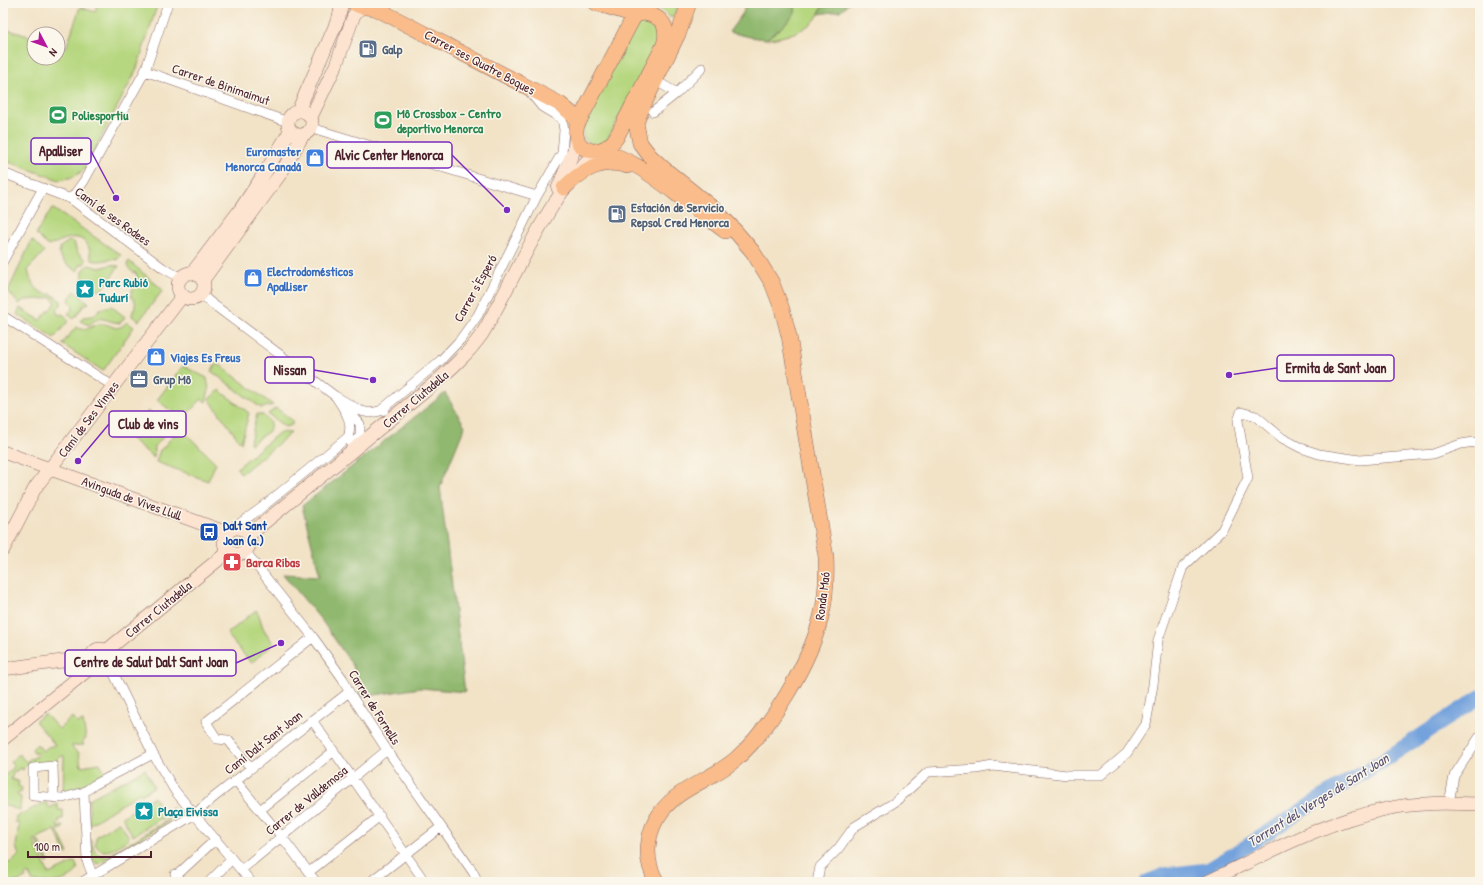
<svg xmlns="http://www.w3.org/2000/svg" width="1483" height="885" viewBox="0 0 1483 885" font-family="'Patrick Hand',sans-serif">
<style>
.green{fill:#b6d77f;stroke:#807b55}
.forest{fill:#90b86e;stroke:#6d6c4c}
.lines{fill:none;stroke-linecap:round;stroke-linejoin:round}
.river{stroke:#73a2dc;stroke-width:15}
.street-casing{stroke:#856462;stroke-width:10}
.secondary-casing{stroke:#856462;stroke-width:14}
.primary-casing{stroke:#856462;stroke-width:16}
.street{stroke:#fff;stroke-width:9}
.secondary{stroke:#fde4d0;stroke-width:13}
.primary{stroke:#f9bc8a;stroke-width:15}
.labels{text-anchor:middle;stroke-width:3;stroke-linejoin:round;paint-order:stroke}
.service-label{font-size:13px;font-weight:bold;fill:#4e5e75;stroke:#fbf7ec;text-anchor:start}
.street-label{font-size:13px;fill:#4a1f2b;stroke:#fbf7ec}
.leisure-label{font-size:13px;font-weight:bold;fill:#27864d;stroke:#fbf7ec;text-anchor:start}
.shop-label{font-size:13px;font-weight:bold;fill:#366cbe;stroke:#fbf7ec;text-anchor:start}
.culture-label{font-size:13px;font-weight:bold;fill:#0d838f;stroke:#fbf7ec;text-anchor:start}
.transit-label{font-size:13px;font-weight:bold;fill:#164399;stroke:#fbf7ec;text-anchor:start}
.health-label{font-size:13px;font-weight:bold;fill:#be3a42;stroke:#fbf7ec;text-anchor:start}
.water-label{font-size:14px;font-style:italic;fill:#5a5372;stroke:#fbf7ec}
.leader{fill:none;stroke:#7b2cbf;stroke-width:1.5}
.callout-dot{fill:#7b2cbf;stroke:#fbf7ec;stroke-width:1.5}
.callout{fill:#fbf7ec;stroke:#7b2cbf;stroke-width:1.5}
.callout-label{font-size:14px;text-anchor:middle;font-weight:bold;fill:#4a1f2b}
</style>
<rect width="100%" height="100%" fill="#fbf7ec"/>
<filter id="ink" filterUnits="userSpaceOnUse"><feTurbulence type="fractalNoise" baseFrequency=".025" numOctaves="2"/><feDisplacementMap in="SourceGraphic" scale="8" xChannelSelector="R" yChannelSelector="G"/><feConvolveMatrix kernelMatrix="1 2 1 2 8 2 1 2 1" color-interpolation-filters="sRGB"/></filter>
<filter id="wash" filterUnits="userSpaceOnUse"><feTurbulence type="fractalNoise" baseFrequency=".012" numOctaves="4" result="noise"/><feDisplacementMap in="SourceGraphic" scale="16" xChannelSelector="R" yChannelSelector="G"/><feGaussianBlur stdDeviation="0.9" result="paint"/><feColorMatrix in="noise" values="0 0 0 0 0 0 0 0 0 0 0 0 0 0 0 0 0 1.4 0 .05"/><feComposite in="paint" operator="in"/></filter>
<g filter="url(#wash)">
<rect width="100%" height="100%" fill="#f2e3c7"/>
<path class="green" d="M98,3H158L136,71L84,170L73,177L59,180L3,160V28L34,38V58H58V46L66,48L80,7L95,12Z
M647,3H679L675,13L671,18L661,9L647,5Z
M796,3H823C821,9 819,15 815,20C805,31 780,39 766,39L781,28L795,13Z
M642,20L656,24L661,36L605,144L593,145L584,139L582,125L635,24Z
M52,208L121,255L117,260C109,258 100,263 92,260C91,256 90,252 89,248C80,229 62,241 48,246L36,234Z
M32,240L44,252L28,269C29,280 38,296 51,294L61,301V305L57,309V313L60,315L63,314L69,320L54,338L17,314L20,308L40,320L56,303L51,297L44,299L24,300L19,304L8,291Z
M69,241L74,242L77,252L86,260L84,264H81L77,271L64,262L59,254L60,247Z
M129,261L163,290L139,321L132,316C132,309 140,303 131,297C131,288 138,283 137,274C132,271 129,271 127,264Z
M88,265L100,268L111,265L119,266C112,275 108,284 100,291C90,284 74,278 88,265Z
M75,291L89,303L84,305L74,319L68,314L73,308L72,305L69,301L70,297Z
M111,306L125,317L120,323C106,322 101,313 89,325L80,321L83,317L93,316L100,309Z
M127,322L134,327L103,371L62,344L76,327C89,333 89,325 100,324C113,323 115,334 127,322Z
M217,363L273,405L261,408L211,371Z
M183,366L207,378L209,390L206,402L202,399L182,419L157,400Z
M219,390L249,413L241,443L209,399Z
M276,408L292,420V425L285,427L268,414Z
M148,411L174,425L155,446L154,458L129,437Z
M257,414L263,415L271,423L269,431L251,444L250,442Z
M181,429L216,463L208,481L156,462L160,450L163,448L176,432Z
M280,432L291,433L241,474L237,468Z
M256,610L259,615L263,628L273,643L270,647L251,663L227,634Z
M45,714L59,729L72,717L77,723L83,721L86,739L82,741L84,745L71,746L78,753H79L81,766L100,763L105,774L65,794L63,793L64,756L58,757V762L28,764L24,767L23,770L19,768L17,771H14L11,779L19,782L18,786L22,788L21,793L18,792V796L21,797L20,810L3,805V781L5,780L3,777L14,767L10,762L19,754L26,762L31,758L32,759L39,754L38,752L35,754L32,749L37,744L43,751L48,747L55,745L35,721Z
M145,769L154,787L141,795L139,793L89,825V799Z
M154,797L165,816L133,836L122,817Z
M46,802L49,808L58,804V810H63V819H59L60,823H57L58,827L63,826V828L60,830L59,828L57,829L68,853L66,854L55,830L37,838L49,862L47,863L35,839L33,840L49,874L75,862L78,869C67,885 50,882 33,882L28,873L25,875L26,878L17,882H3V861L11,863L19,855L16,847L19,823L15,822L16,817Z
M171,808H173L174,813L169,821L103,862L98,864C88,860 90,848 89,839L91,840C93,849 97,858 108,856L167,820L171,813Z
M118,822L120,823L129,837L128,840C120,844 106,857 98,848C94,845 95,840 97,836Z"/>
<path class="forest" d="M746,3H796L795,13L781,28L766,39L750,37L729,32L743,13Z
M823,3H849L840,11L819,14Z
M445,393L465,426L440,487L465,692L420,688L362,697L353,666L322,621L283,574L320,576L302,506Z"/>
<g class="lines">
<path class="river" d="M1147,882L1165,875L1208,870L1241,850L1324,796L1378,764L1480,697"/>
</g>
</g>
<g filter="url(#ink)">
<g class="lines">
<g class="street-casing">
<path id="street" d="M145,71L288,122
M656,81L677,93L702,68
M653,112L677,93
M312,128L537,196
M3,173L71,199L163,268L181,278
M71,199L84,181L145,71L168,3
M3,261L43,188
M201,294L210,302L335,396L361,411L370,413L385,410
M3,316L113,386
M346,407L360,424V436L351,445
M380,411L441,360L460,340L478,315L537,196L562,153L564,130L562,119L542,107L529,91
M232,529L260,509L348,437C354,421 344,410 336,397
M245,551L313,637L343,679L349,692L387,750L473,872L478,882
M106,663L110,666L153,754L175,791L251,882
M312,720L425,882
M251,768L228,740L217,739L206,722L313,637
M236,781L282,837L316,882
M54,798L53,766L33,768V796L63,798L84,792
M1449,803L1454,776L1480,736
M260,810L334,751
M241,870L387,750
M309,872L380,816
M175,874L177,875L216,839
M93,876L87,861L84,792L94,785L153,754
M82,882L195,814L213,798L349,692
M209,882L232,859
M370,882L441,827
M817,882L820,867L838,849L854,827L895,802L928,772L976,769L993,766L1067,775H1101L1127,753L1146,724L1153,685L1158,640L1183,567L1222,530L1248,478L1238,421L1241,412L1256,416L1282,438L1301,448L1319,454L1360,460L1433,454L1461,444L1474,442L1480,446"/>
</g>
<g class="secondary-casing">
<path id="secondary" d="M288 123a12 12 0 1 1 24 0a12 12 0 1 1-24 0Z
M298,111L339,17L342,3
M311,117L336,65L354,15L358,10L364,7
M558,188L574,150L576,132
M192,273L240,210L266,171L290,131
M178 286a13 13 0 1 1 26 0a13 13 0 1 1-26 0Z
M203,280L281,173L303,135
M3,452L47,468L48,471H51L53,470
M52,466L183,295
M53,470L228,533
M224 541a13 13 0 1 1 26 0a13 13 0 1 1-26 0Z
M249,535L424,392C444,375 466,357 482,334C490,321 497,307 504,294C531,244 555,190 597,151
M3,550L35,488L48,471
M92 657a8 8 0 1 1 16 0a8 8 0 1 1-16 0Z
M106,651L229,551
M3,669L92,657
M3,739L95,664
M1207,882C1264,855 1323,822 1386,809C1417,802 1449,803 1480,804"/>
</g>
<g class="primary-casing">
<path id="primary" d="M354,3C364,9 373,8 384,5
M596,3L635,15
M375,8L560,104L572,114L578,123
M644,13C663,17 669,26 664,45L616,138C600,161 570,151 577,125L630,24L635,15Z
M598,151C631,157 658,180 683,199C697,210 711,220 725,231
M564,188C581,171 602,157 627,166
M657,882C643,860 646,831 662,811C680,787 713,779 736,759C771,728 810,662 821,617C826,598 827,577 826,557L789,336L782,309L772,283L753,252L730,225L715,210L663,168L650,156L640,143L636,123L642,108L679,32L689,3"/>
</g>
<use href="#street" class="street"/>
<use href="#secondary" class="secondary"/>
<use href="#primary" class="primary"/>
</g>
</g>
<defs>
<g id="fuel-square" transform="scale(1)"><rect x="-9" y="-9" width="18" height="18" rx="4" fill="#5c6f8a" stroke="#fbf7ec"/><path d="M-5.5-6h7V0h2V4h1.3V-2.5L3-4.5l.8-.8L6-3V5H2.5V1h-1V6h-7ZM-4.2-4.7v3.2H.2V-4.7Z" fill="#fff"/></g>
<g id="stadium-square" transform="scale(1)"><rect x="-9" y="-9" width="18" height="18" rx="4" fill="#2e9e5b" stroke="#fbf7ec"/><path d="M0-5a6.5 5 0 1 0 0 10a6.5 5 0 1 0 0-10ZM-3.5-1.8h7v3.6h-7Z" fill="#fff"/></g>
<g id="shop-square" transform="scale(1)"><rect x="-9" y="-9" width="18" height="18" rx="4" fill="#3f7fe0" stroke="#fbf7ec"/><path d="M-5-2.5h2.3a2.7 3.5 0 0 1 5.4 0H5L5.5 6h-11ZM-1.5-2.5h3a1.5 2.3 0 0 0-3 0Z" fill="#fff"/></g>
<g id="sight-square" transform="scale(1)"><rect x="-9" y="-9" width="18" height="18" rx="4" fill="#0f9aa8" stroke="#fbf7ec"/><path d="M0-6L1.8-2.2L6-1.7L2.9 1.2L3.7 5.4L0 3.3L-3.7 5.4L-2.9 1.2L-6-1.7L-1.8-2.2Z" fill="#fff"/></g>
<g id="office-square" transform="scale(1)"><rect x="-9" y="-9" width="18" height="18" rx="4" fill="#5c6f8a" stroke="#fbf7ec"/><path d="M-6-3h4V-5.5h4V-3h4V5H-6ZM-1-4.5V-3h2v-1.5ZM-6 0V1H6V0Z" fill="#fff"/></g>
<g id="bus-square" transform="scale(1)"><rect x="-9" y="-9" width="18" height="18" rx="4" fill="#1a4fb4" stroke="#fbf7ec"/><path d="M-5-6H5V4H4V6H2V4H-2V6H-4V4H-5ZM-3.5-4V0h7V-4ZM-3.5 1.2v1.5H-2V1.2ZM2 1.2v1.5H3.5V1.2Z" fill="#fff"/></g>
<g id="pharmacy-square" transform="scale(1)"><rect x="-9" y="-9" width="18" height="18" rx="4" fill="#e0444e" stroke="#fbf7ec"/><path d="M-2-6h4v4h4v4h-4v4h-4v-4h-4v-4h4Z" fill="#fff"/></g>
</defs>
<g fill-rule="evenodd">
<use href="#fuel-square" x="368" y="49"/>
<use href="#stadium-square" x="58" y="115"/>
<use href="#stadium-square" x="383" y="120"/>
<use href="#shop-square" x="315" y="158"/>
<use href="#fuel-square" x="617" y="214"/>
<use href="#shop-square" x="253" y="278"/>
<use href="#sight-square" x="85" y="289"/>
<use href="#shop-square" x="156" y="357"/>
<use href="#office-square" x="139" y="379"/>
<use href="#bus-square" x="209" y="532"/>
<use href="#pharmacy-square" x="232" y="562"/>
<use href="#sight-square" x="144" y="811"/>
</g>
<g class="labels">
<g class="service-label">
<text x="382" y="54">Galp</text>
<text x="631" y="212">Estación de Servicio<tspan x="631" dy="15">Repsol Cred Menorca</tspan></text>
<text x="153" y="384">Grup Mô</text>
</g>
<g class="street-label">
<text transform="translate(480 62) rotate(28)" y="5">Carrer ses Quatre Boques</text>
<text transform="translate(221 84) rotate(19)" y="5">Carrer de Binimaimut</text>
<text transform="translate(113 216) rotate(36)" y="5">Camí de ses Rodees</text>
<text transform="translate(475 288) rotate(-61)" y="5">Carrer s'Esperó</text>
<text transform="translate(415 399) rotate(-40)" y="5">Carrer Ciutadella</text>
<text transform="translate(88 419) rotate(-53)" y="5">Camí de Ses Vinyes</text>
<text transform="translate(132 498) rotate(20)" y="5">Avinguda de Vives Llull</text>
<text transform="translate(822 596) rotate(-83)" y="5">Ronda Maó</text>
<text transform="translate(158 609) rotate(-39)" y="5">Carrer Ciutadella</text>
<text transform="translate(375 707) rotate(58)" y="5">Carrer de Fornells</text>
<text transform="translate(263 742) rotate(-38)" y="5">Camí Dalt Sant Joan</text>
<text transform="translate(306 800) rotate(-39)" y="5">Carrer de Valldemosa</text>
</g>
<g class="leisure-label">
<text x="397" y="118">Mô Crossbox - Centro<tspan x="397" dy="15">deportivo Menorca</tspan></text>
<text x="72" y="120">Poliesportiu</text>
</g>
<g class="shop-label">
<text x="301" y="156" text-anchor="end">Euromaster<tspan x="301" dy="15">Menorca Canadá</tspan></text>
<text x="267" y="276">Electrodomésticos<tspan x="267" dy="15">Apalliser</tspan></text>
<text x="170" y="362">Viajes Es Freus</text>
</g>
<g class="culture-label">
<text x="99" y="287">Parc Rubió<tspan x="99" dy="15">Tudurí</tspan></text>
<text x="158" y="816">Plaça Eivissa</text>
</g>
<g class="transit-label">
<text x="223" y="530">Dalt Sant<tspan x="223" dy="15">Joan (a.)</tspan></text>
</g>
<g class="health-label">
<text x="246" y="567">Barca Ribas</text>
</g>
<g class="water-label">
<text transform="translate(1318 800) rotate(-32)" y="5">Torrent del Verges de Sant Joan</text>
</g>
</g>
<path class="leader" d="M116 198L91 151M507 210L452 155M1229 375L1277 368M373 380L314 370M78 461L109 424M281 643L236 663"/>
<g class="callout-dot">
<circle cx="116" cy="198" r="4"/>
<circle cx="507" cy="210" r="4"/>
<circle cx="1229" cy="375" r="4"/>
<circle cx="373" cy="380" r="4"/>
<circle cx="78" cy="461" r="4"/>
<circle cx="281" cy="643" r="4"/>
</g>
<g class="callout">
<rect x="31" y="138" width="60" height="26" rx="4"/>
<rect x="327" y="142" width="125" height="26" rx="4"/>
<rect x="1277" y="355" width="117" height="26" rx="4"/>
<rect x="265" y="357" width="49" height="26" rx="4"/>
<rect x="109" y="411" width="77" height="26" rx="4"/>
<rect x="65" y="650" width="171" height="26" rx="4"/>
</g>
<g class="callout-label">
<text x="61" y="156">Apalliser</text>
<text x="389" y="160">Alvic Center Menorca</text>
<text x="1336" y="373">Ermita de Sant Joan</text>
<text x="290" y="375">Nissan</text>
<text x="148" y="429">Club de vins</text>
<text x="151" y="667">Centre de Salut Dalt Sant Joan</text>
</g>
<rect width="1483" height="885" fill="none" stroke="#fbf7ec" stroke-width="16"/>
<g transform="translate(46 46) rotate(131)"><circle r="19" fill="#fbf7ec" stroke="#b4a19f"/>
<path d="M0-3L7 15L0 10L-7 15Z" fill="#b5179e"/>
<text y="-6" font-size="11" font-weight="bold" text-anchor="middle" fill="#4a1f2b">N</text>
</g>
<path d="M28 851v6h123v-6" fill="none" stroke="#4a1f2b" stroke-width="2"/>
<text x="34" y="851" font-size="12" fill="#4a1f2b" stroke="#fbf7ec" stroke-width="3" paint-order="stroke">100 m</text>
</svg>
